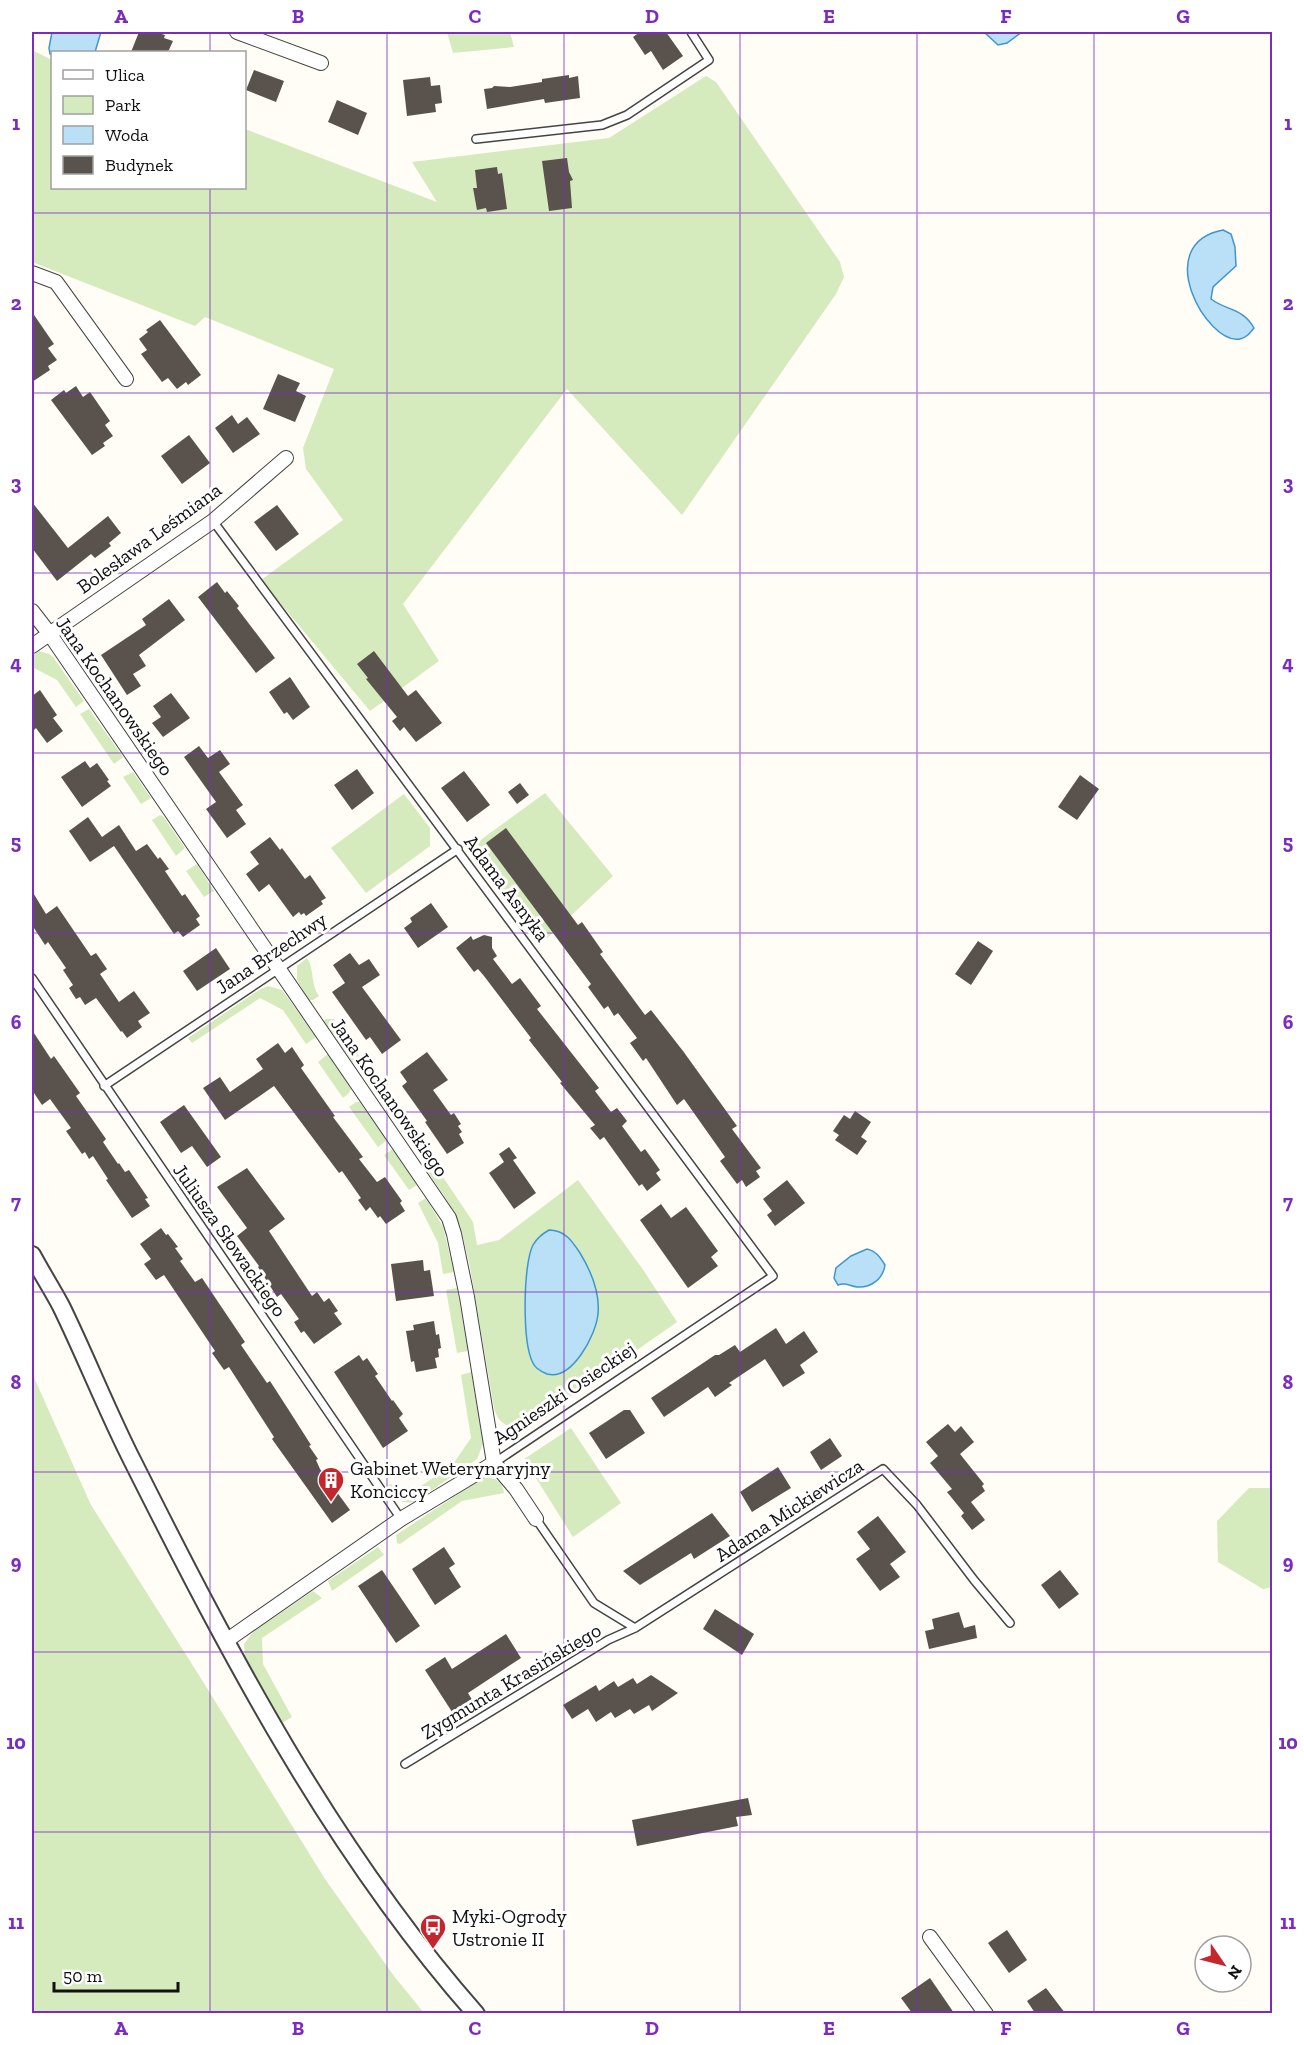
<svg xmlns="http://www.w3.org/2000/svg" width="1304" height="2045" viewBox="0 0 1304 2045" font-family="'Zilla Slab',serif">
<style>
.green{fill:#d5ebbd}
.water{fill:#b9e0f7;stroke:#3f96cf;stroke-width:1.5}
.building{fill:#5a524d}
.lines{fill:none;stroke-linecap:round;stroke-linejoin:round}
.service-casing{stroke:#444;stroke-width:10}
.minor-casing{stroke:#444;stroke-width:16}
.tertiary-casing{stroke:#444;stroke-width:20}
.service{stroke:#fff;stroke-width:7}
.minor{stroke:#fff;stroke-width:14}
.tertiary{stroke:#fff;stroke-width:16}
.grid{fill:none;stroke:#7b2cbf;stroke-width:1.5;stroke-opacity:0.55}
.labels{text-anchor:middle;stroke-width:6;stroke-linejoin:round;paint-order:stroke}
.street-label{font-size:20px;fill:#111;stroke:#fff}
.poi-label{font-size:20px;fill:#111;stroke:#fff;text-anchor:start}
.neatline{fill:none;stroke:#7b2cbf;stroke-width:2}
.grid-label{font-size:20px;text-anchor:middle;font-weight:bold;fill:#7b2cbf}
</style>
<rect width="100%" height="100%" fill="#fffdf5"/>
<path class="green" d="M447,32H510L514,47L453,53Z
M32,50L52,60V188H244L245,129L437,202L412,162L609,138L706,76L716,82L840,262L844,277L836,294L682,515L567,389L403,604L439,661L370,711L261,580L343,520L306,469L303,448L334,369L205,317L195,326L32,262Z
M39,651L49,654L53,657L84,701L76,707L57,680L34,668L32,670V655Z
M89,709L123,757L114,764L80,714Z
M133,772L151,798L141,804L123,777Z
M545,793L613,876L542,943L471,847Z
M404,794L430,828V846L366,893L331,848Z
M160,815L163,816L185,848L176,856L152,820Z
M197,864L214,891L204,897L186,871Z
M307,958C315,970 310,984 319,996L313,1000H309L297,980V966Z
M268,986L282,990L316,1037L306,1044L283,1010L260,998L192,1043L188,1038L259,990Z
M326,1019H334L361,1059L354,1064L323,1021Z
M328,1054L351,1089L349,1093L343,1098L318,1062Z
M356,1102H360L387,1140L378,1147L349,1107Z
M393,1149L417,1185L409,1190L384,1155Z
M435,1165L473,1222L477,1245L499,1240L578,1180L644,1271L677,1322L530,1425C514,1431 498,1426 494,1408L470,1267L460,1225L445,1197L427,1171Z
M426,1198L443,1227L454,1272L443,1274L438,1243L418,1203Z
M457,1288L468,1351L457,1353L446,1290Z
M471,1372L483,1444L477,1459L416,1501C402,1506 394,1498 386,1487L391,1484L394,1489L421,1486L453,1464L471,1438L461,1375Z
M32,1373L91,1505L197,1672L325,1879L394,1976L424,2013H32Z
M571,1428L621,1503L573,1537L524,1459Z
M484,1477C496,1478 503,1481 504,1493L462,1501L400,1544L397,1543L396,1535Z
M1249,1488H1272V1587L1263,1589L1218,1562L1217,1521Z
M378,1547L384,1555L332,1591L328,1581Z
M313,1591L322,1598L262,1638L263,1664L292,1717L282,1723L245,1659L244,1644L253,1632Z"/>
<path class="water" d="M52,32H101L95,52H52V55L50,54L49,48Z
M984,32H1022L1007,43L998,45Z
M1223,230L1231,234L1235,247L1236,266L1213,287L1211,299C1227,311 1243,308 1254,328C1250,333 1246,338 1240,339C1207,345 1150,244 1223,230Z
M549,1230C565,1230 572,1241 580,1253C591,1271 600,1293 598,1314C596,1335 572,1381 547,1374C542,1372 535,1368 533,1363C522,1343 523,1264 533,1245C537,1238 542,1234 549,1230Z
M867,1249C876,1251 880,1257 885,1265C883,1279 871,1288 857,1287C849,1286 846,1282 838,1285L834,1278L836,1268L851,1256Z"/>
<path class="building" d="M139,32H155L165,35L164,38L173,41L168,52H131Z
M640,32H666L683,56L663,70L651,51L645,55L633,37Z
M254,70L284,81L276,102L246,90Z
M569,75V78L578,76L580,98L545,103L544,99L487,109L484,89L492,88L494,86L510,87L542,82V79Z
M430,77L431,86L440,85L442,103L435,104L436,112L407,116L403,80Z
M337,100L367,113L358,135L328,122Z
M567,158L569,172L573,180L570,181L572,208L549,211L542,161Z
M497,167L498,174L502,173L507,209L487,212L486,208L477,210L473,188H477L475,170Z
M32,312L54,344L48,348L57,360L48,366L50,370L32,382Z
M160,320L201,375L188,385L186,382L177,389L168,378L162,382L141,354L147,350L139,339L148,332L146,330Z
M278,374L300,383L296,391L306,396L295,422L263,409Z
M76,386L83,397L90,392L110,421L105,425L113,436L103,443L105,446L92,455L51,400L64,390L66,393Z
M232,415L238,424L247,417L260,434L233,453L215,428Z
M189,435L210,463L182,484L161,456Z
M32,502L68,548L108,516L121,533L109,543L111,546L95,558L91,554L57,581L32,548Z
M277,505L299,534L276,551L254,522Z
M217,582L225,593L227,591L239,606L237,608L275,658L256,673L198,597Z
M169,599L185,620L139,655L146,666L133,674L141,686L127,695L101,655L146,625L142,619Z
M374,651L408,696L416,690L442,723L416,742L404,727L400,731L392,721L397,717L366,679L368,678L357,664Z
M290,677L310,707L293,720L287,712L284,714L269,692Z
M40,690L57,715L53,718L63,731L47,743L36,728L32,732V696Z
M171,693L190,718L163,737L152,723L161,717L153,706Z
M199,746L208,758L220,750L230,764L219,772L243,805L236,810L246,824L227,838L206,809L216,802L184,757Z
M85,761L90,768L97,763L109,780L107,781L111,786L82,807L61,777Z
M357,769L374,793L352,810L334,785Z
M464,771L490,805L467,822L441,788Z
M1080,775L1099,789L1077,820L1058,807Z
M520,783L529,795L517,804L508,792Z
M88,817L102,837L119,825L136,851L147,844L158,859L160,857L169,869L165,871L182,896L185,894L200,916L196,919L200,925L183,937L178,931L174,934L114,846L90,862L69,831Z
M506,828L578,925L582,922L603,952L600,954L645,1015L651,1010L683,1051L737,1126L732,1129L761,1168L756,1171L760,1177L746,1187L742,1180L737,1184L720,1161L725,1157L684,1099L677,1105L646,1058L643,1061L630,1043L637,1038L618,1013L614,1016L608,1006L604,1009L588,987L591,984L486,843Z
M270,837L280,850L282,848L305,879L310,875L326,898L321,901L323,904L306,916L304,913L301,915L299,912L293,917L269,884L259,892L246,874L259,864L250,852Z
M32,891L46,914L57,906L91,956L96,953L107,969L100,974L119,1002L134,991L150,1013L138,1021L142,1027L127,1038L122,1031L121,1032L96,998L85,1005L80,997L76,999L69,988L73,985L63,970L66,968L48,942L45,945L32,925Z
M431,903L448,927L418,948L404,928L412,922L410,918Z
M484,935L492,937V948L497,956L493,959L512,984L520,978L541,1006L537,1009L599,1088L595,1091L611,1112L617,1108L627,1121L622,1126L641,1152L645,1149L660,1170L656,1173L661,1180L647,1191L642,1184L639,1186L604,1137L600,1140L590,1128L595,1125L560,1083L562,1082L529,1040L531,1038L484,976L478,969L474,972L456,948L471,936L473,940Z
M978,941L993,951L971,985L955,974Z
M216,948L230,969L197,991L183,971Z
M350,953L359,965L369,959L380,975L362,987L401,1040L382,1054L370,1037L366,1040L332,992L345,983L333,965Z
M32,1030L51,1059L54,1056L80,1093L76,1096L106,1139L103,1142L118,1164L119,1163L125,1172L129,1170L148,1198L145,1199L150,1206L132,1218L106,1180L108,1179L93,1156L89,1159L85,1152L82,1154L66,1131L71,1128L50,1099L42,1105L32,1090Z
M278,1043L285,1053L292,1047L304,1065L301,1068L335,1116L333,1117L363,1157L359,1159L377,1182L385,1177L402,1201L400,1203L405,1211L386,1224L380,1216L378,1218L370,1207L366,1211L358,1200L361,1198L342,1171L339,1173L274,1086L225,1120L203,1088L220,1077L230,1092L263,1069L256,1059Z
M427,1052L448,1080L433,1090L451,1115L454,1113L461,1124L458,1126L462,1132L459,1134L464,1143L447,1154L425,1122L427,1121L402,1086L407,1082L400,1072Z
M184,1105L221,1157L207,1167L192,1146L181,1153L160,1122Z
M855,1111L871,1122L861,1137L867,1141L857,1155L835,1140L839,1135L833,1131L844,1115L850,1119Z
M509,1147L517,1158L513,1160L536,1193L514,1209L489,1173L504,1162L499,1154Z
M247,1168L285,1219L269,1231L312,1296L317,1292L324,1302L329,1298L338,1311L334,1313L342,1324L314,1344L304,1331L301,1333L294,1322L299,1319L281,1294L277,1297L258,1267L259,1266L237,1236L247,1228L217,1187Z
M787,1180L805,1203L775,1226L767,1215L772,1211L763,1199Z
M661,1204L671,1218L686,1207L718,1251L711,1257L718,1266L688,1288L640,1220Z
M161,1228L166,1235L168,1234L178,1247L175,1248L183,1259L180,1261L195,1282L202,1278L245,1342L241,1345L267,1383L270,1381L290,1412L311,1445L309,1446L318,1459L316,1460L320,1469L350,1510L332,1523L272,1439L274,1437L229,1367L224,1370L212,1353L215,1351L164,1275L156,1280L144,1264L151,1259L140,1244Z
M423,1260L424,1271L430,1270L434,1296L396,1301L391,1264Z
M434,1321L436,1335L439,1334L441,1348L438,1349L439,1357L435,1358L437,1368L416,1372L414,1361L411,1362L406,1331L414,1330L413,1325Z
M776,1328L786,1344L804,1331L818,1352L800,1365L805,1373L783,1387L765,1359L729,1383L732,1385L715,1397L708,1387L664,1417L651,1398L715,1355H719L735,1345L740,1352Z
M359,1355L363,1361L367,1358L378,1374L375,1376L392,1401L393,1400L403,1414L399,1418L408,1431L383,1448L334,1372Z
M624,1410H630L645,1433L606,1459L589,1433Z
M948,1424L955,1432L961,1426L974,1442L960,1454L984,1484L982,1486L985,1491L971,1502L985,1520L972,1530L961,1516L964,1513L947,1492L952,1489L930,1463L938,1456L926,1442Z
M830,1438L842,1456L821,1470L810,1452Z
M778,1467L791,1488L752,1512L740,1492Z
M712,1513L730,1536L694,1559L691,1553L640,1585L623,1571Z
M878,1516L906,1552L890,1564L900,1577L880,1591L856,1559L870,1549L857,1532Z
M444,1547L455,1564L449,1568L461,1587L435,1605L412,1569Z
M382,1570L420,1626L396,1643L358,1586Z
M1060,1570L1079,1594L1059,1609L1041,1585Z
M715,1609L754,1634L742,1655L703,1629Z
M959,1612L964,1628L975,1625L977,1638L929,1649L925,1631L934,1629L932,1619Z
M506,1634L521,1658L468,1693L474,1703L454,1715L425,1670L445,1657L452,1669Z
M651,1675L678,1693L652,1711L649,1705L634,1714L630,1709L615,1718L611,1712L596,1722L588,1709L572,1719L563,1705L596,1685L599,1691L614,1681L618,1687L633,1678L637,1684Z
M748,1798L752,1815L736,1817L738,1826L637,1846L632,1820Z
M1007,1930L1027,1960L1009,1973L988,1943Z
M930,1978L954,2013H912L901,1998Z
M1046,1988L1065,2013H1035L1027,2001Z"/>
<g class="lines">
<g class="service-casing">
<path id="service" d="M476,139L602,125L627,115L709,60L691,32
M213,521L773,1276L494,1463
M32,978L401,1519
M104,1086L458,849
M536,1519L594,1603L635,1628
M405,1764L608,1640L635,1628L883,1469L917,1505L974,1580L1010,1623"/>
</g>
<g class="minor-casing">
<path id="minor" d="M237,32L321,63
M32,273L56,282L126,379
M32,611L49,633L449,1218L454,1234L467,1297L494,1463L516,1489L536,1519
M32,646L213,521L286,458
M226,1641L401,1519L494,1463
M930,1937L986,2014"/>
</g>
<g class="tertiary-casing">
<path id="tertiary" d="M32,1255C41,1272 52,1289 61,1306C86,1357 107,1411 133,1462C230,1655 332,1851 476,2014"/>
</g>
<use href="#service" class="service"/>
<use href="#minor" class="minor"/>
<use href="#tertiary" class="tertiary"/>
</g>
<path class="grid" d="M210,32V52M387,32V2014M564,32V2014M740,32V2014M917,32V2014M1094,32V2014M210,188V2014M32,213H1272M32,393H1272M32,573H1272M32,753H1272M32,933H1272M32,1112H1272M32,1292H1272M32,1472H1272M32,1652H1272M32,1832H1272"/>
<defs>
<g id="building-pin" transform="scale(1.35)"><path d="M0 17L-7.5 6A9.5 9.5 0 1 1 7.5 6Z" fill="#c4262e" stroke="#fff"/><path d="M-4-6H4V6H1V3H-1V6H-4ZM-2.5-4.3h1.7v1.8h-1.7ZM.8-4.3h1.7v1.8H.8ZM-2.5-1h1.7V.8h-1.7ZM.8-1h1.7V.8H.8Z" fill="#fff"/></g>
<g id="bus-pin" transform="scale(1.35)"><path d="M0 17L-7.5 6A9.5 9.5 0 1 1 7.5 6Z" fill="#c4262e" stroke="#fff"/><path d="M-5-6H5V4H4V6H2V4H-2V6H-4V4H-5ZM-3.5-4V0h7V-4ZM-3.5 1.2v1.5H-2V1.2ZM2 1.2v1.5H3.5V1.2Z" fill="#fff"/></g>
</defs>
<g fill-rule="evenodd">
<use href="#building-pin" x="331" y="1480"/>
<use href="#bus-pin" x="433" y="1927"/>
</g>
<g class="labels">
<g class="street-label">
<text transform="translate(149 538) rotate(-36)" y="7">Bolesława Leśmiana</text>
<text transform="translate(115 696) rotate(55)" y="7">Jana Kochanowskiego</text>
<text transform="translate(507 888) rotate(53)" y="7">Adama Asnyka</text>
<text transform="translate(271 953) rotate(-34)" y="7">Jana Brzechwy</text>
<text transform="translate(390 1097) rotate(55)" y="7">Jana Kochanowskiego</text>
<text transform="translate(230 1240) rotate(55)" y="7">Juliusza Słowackiego</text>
<text transform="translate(564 1393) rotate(-34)" y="7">Agnieszki Osieckiej</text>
<text transform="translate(789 1510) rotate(-33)" y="7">Adama Mickiewicza</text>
<text transform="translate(511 1681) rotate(-31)" y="7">Zygmunta Krasińskiego</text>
</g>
<g class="poi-label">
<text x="350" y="1475">Gabinet Weterynaryjny<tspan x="350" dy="23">Konciccy</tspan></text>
<text x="452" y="1923">Myki-Ogrody<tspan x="452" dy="23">Ustronie II</tspan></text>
</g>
</g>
<rect width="1304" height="2045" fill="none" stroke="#ffffff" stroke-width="66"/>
<rect x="51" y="51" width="195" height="138" fill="#ffffff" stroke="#a0a0a0" stroke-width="1.5"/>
<rect x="63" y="70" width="30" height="9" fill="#ffffff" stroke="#a0a0a0" stroke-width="1.5"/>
<text x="105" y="81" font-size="18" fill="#111111">Ulica</text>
<rect x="63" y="96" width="30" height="18" fill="#d5ebbd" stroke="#a0a0a0" stroke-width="1.5"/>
<text x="105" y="111" font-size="18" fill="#111111">Park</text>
<rect x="63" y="126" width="30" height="18" fill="#b9e0f7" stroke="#a0a0a0" stroke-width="1.5"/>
<text x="105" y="141" font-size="18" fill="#111111">Woda</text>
<rect x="63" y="156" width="30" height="18" fill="#5a524d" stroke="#a0a0a0" stroke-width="1.5"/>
<text x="105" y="171" font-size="18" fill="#111111">Budynek</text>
<g transform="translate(1223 1964) rotate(125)"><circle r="28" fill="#ffffff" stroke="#a0a0a0" stroke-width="1.5"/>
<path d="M0-4.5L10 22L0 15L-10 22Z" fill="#c4262e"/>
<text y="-9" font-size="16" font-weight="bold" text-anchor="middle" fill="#111111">N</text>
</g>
<path d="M54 1982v9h124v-9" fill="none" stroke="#111111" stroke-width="3"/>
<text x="63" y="1982" font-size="18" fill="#111111" stroke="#ffffff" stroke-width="4.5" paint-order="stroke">50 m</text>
<rect x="33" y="33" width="1238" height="1979" class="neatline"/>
<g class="grid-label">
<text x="121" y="23">A</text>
<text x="298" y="23">B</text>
<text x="475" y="23">C</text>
<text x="652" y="23">D</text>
<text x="829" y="23">E</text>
<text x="1006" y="23">F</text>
<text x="1183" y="23">G</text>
<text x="16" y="130">1</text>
<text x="1288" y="130">1</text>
<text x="16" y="310">2</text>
<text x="1288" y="310">2</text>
<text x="16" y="490">3</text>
<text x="1288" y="490">3</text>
<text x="16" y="670">4</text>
<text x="1288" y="670">4</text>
<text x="16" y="849">5</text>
<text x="1288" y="849">5</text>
<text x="16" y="1029">6</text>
<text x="1288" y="1029">6</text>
<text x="16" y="1209">7</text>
<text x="1288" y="1209">7</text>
<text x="16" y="1389">8</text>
<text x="1288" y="1389">8</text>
<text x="16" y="1569">9</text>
<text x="1288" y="1569">9</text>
<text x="16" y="1749">10</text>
<text x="1288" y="1749">10</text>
<text x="16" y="1929">11</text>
<text x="1288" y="1929">11</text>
<text x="121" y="2035">A</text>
<text x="298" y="2035">B</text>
<text x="475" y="2035">C</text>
<text x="652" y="2035">D</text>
<text x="829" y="2035">E</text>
<text x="1006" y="2035">F</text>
<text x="1183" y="2035">G</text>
</g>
</svg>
